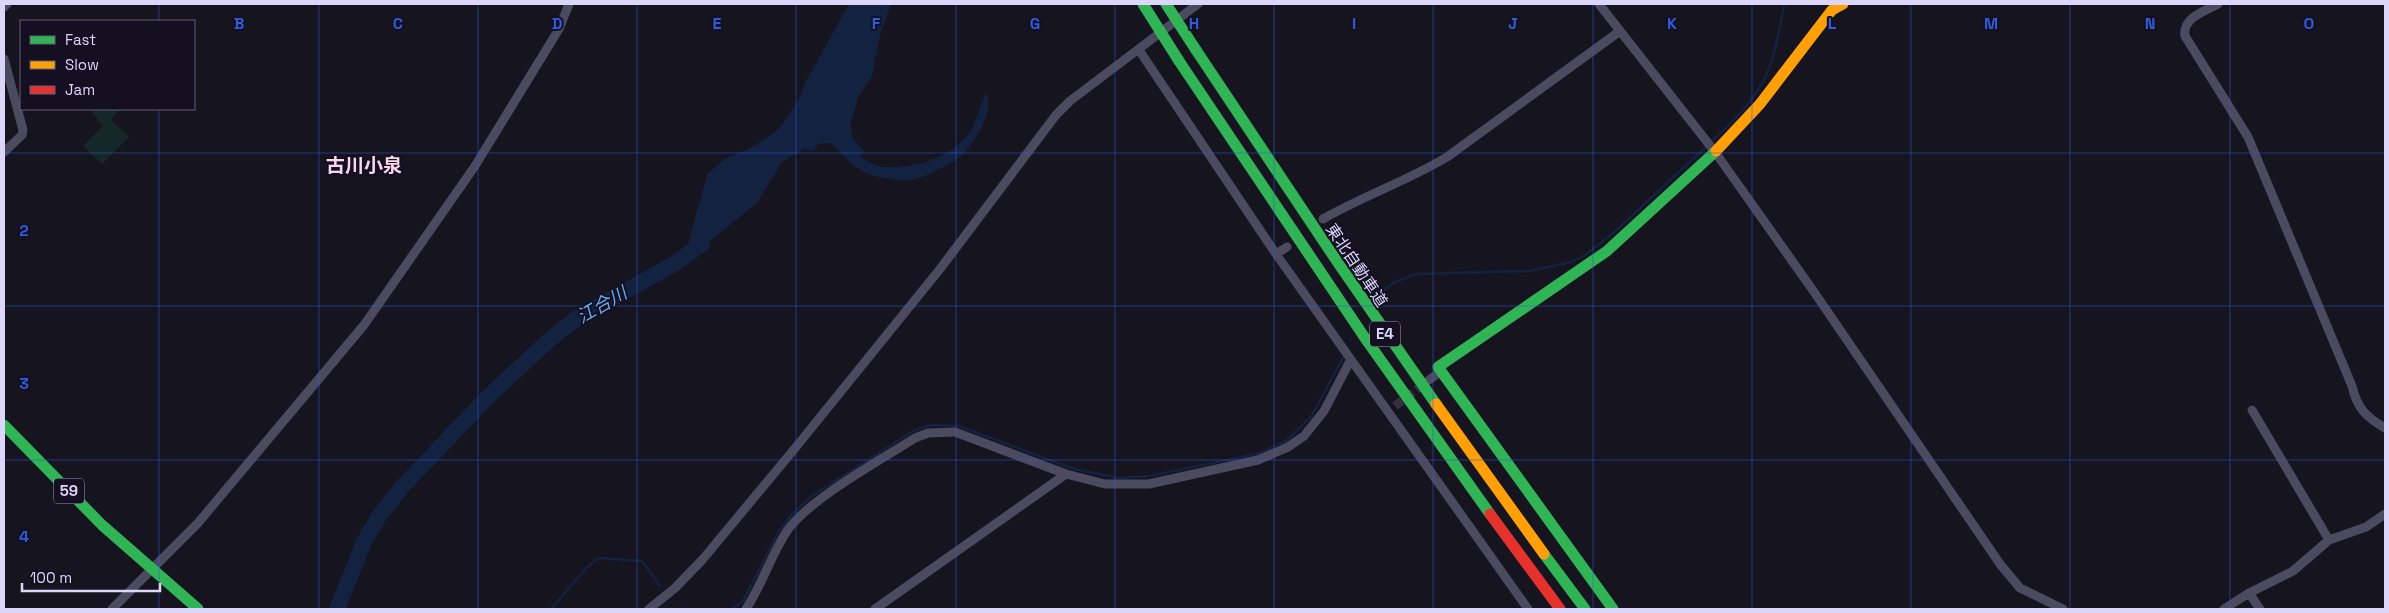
<svg xmlns="http://www.w3.org/2000/svg" width="2389" height="613" viewBox="0 0 2389 613" font-family="'Space Grotesk','Noto Sans JP',sans-serif">
<style>
.green{fill:#14282a}
.water{fill:#132241}
.lines{fill:none;stroke-linecap:round;stroke-linejoin:round}
.stream{stroke:#132241;stroke-width:2.5}
.river{stroke:#132241;stroke-width:16}
.street-tunnel{stroke:#34313f;stroke-width:9;stroke-dasharray:9 4.5;stroke-linecap:butt}
.street{stroke:#4c4a5e;stroke-width:9}
.fast{stroke:#30b455;stroke-width:11}
.slow{stroke:#ff9f0a;stroke-width:11}
.jam{stroke:#e5322d;stroke-width:11}
.fast-bridge{stroke:#30b455;stroke-width:11}
.grid{fill:none;stroke:#305cdc;stroke-width:1;stroke-opacity:0.55}
.labels{text-anchor:middle;stroke-width:4;stroke-linejoin:round;paint-order:stroke}
.shield{fill:#141022;stroke:#a09bba;stroke-width:1}
.shield-label{font-size:15px;font-weight:bold;fill:#dcd6fb}
.street-label{font-size:16px;fill:#dcd6fb;stroke:#141022}
.water-label{font-size:18px;font-style:italic;fill:#6eadf1;stroke:#141022}
.quarter-label{font-size:19px;font-weight:bold;fill:#fbd7ec;stroke:#141022}
.grid-label{font-size:16px;text-anchor:middle;font-weight:bold;fill:#305cdc;stroke:#141022;stroke-width:4;stroke-linejoin:round;paint-order:stroke}
</style>
<rect width="100%" height="100%" fill="#16141e"/>
<path class="green" d="M95,109H120L111,120L129,137L102,164L83,146L103,126L92,112Z"/>
<path class="water" d="M849,4H891L881,32L872,76L858,98L851,122L852,137L864,151L861,157C866,160 872,164 878,166C882,167 888,167 893,167C923,166 952,157 970,131C978,119 979,106 986,93C996,111 972,148 957,159C949,165 925,177 915,179C905,182 876,178 866,173C853,167 841,153 831,143L818,144L814,151L804,149L782,162L757,203L683,263L707,174L726,158L751,148L779,129L799,99L805,83Z"/>
<g class="lines">
<path class="stream" d="M1713,140C1766,91 1772,73 1784,4
M1379,294L1393,283L1416,274L1530,271L1571,262L1585,255L1612,234L1706,147
M551,609L586,568L598,558L642,561L660,586
M681,609H689
M732,609L743,601L778,533L792,514L812,496L913,431L931,425L959,426L1074,469L1119,478L1149,476L1257,454L1286,441L1311,417L1343,358"/>
<path class="river" d="M337,609L364,542L379,516L402,487L488,397L549,340L577,318L674,264L702,244"/>
<path class="street-tunnel" d="M1395,406L1425,383"/>
<path class="street" d="M1599,4L1715,152L1812,289L2000,564L2020,588L2063,609
M2218,4C2205,11 2182,18 2185,36L2248,137L2352,386C2357,408 2366,417 2385,428
M4,7L7,4
M1139,50L1276,254L1528,609
M4,59L23,130L22,135L4,152
M1323,219C1363,196 1407,181 1447,157L1620,31
M1276,254L1287,247
M1429,380L1441,371
M2252,410L2329,540
M2249,593L2260,609
M112,609L198,523L364,325L475,166L559,29L569,4
M649,609L675,588L703,559L796,447L940,269L1056,115L1070,101L1198,4
M746,609C762,585 771,555 787,531C809,499 881,460 915,438L928,433L955,432L1066,474L1105,484H1149L1258,460L1288,447L1304,436L1324,411L1350,361
M875,609L1066,474
M2224,609L2249,593L2293,571L2329,540L2366,527L2385,514"/>
<path class="fast" d="M1196,50L1338,263L1436,404
M1179,61L1365,338L1490,514
M4,425L102,525L198,609
M1544,554L1585,609
M1613,609L1438,367L1607,251L1716,151"/>
<path class="slow" d="M1716,151L1760,104L1832,10L1843,4
M1436,404L1544,554"/>
<path class="jam" d="M1490,514L1560,609"/>
<path class="fast-bridge" d="M1143,4L1179,61
M1166,4L1196,50"/>
</g>
<path class="grid" d="M159,4V21M319,4V609M478,4V609M637,4V609M796,4V609M956,4V609M1115,4V609M1274,4V609M1433,4V609M1593,4V609M1752,4V609M1911,4V609M2070,4V609M2230,4V609M159,109V609M4,153H2385M4,306H2385M4,460H2385"/>
<g class="labels">
<g class="shield">
<rect x="1370" y="321.5" width="30" height="25" rx="4"/>
<rect x="54" y="478.5" width="30" height="25" rx="4"/>
</g>
<g class="shield-label">
<text x="1385" y="339">E4</text>
<text x="69" y="496">59</text>
</g>
<g class="street-label">
<text transform="translate(1357 265) rotate(56)" y="6">東北自動車道</text>
</g>
<g class="water-label">
<text transform="translate(602 305) rotate(-30)" y="6">江合川</text>
</g>
<g class="quarter-label">
<text x="364" y="172">古川小泉</text>
</g>
</g>
<g class="grid-label">
<text x="239" y="29">B</text>
<text x="398" y="29">C</text>
<text x="557" y="29">D</text>
<text x="717" y="29">E</text>
<text x="876" y="29">F</text>
<text x="1035" y="29">G</text>
<text x="1194" y="29">H</text>
<text x="1354" y="29">I</text>
<text x="1513" y="29">J</text>
<text x="1672" y="29">K</text>
<text x="1832" y="29">L</text>
<text x="1991" y="29">M</text>
<text x="2150" y="29">N</text>
<text x="2309" y="29">O</text>
<text x="24" y="236">2</text>
<text x="24" y="389">3</text>
<text x="24" y="542">4</text>
</g>
<rect width="2389" height="613" fill="none" stroke="#dcd6fb" stroke-width="10"/>
<rect x="20" y="20" width="175" height="90" fill="#141022" stroke="#645f79"/>
<rect x="30" y="36" width="25" height="8" fill="#30b455" stroke="#645f79"/>
<text x="65" y="45" font-size="15" fill="#dcd6fb">Fast</text>
<rect x="30" y="61" width="25" height="8" fill="#ff9f0a" stroke="#645f79"/>
<text x="65" y="70" font-size="15" fill="#dcd6fb">Slow</text>
<rect x="30" y="86" width="25" height="8" fill="#e5322d" stroke="#645f79"/>
<text x="65" y="95" font-size="15" fill="#dcd6fb">Jam</text>
<path d="M22 583v8h138v-8" fill="none" stroke="#dcd6fb" stroke-width="2.5"/>
<text x="30" y="583" font-size="15" fill="#dcd6fb" stroke="#141022" stroke-width="4" paint-order="stroke">100 m</text>
</svg>
